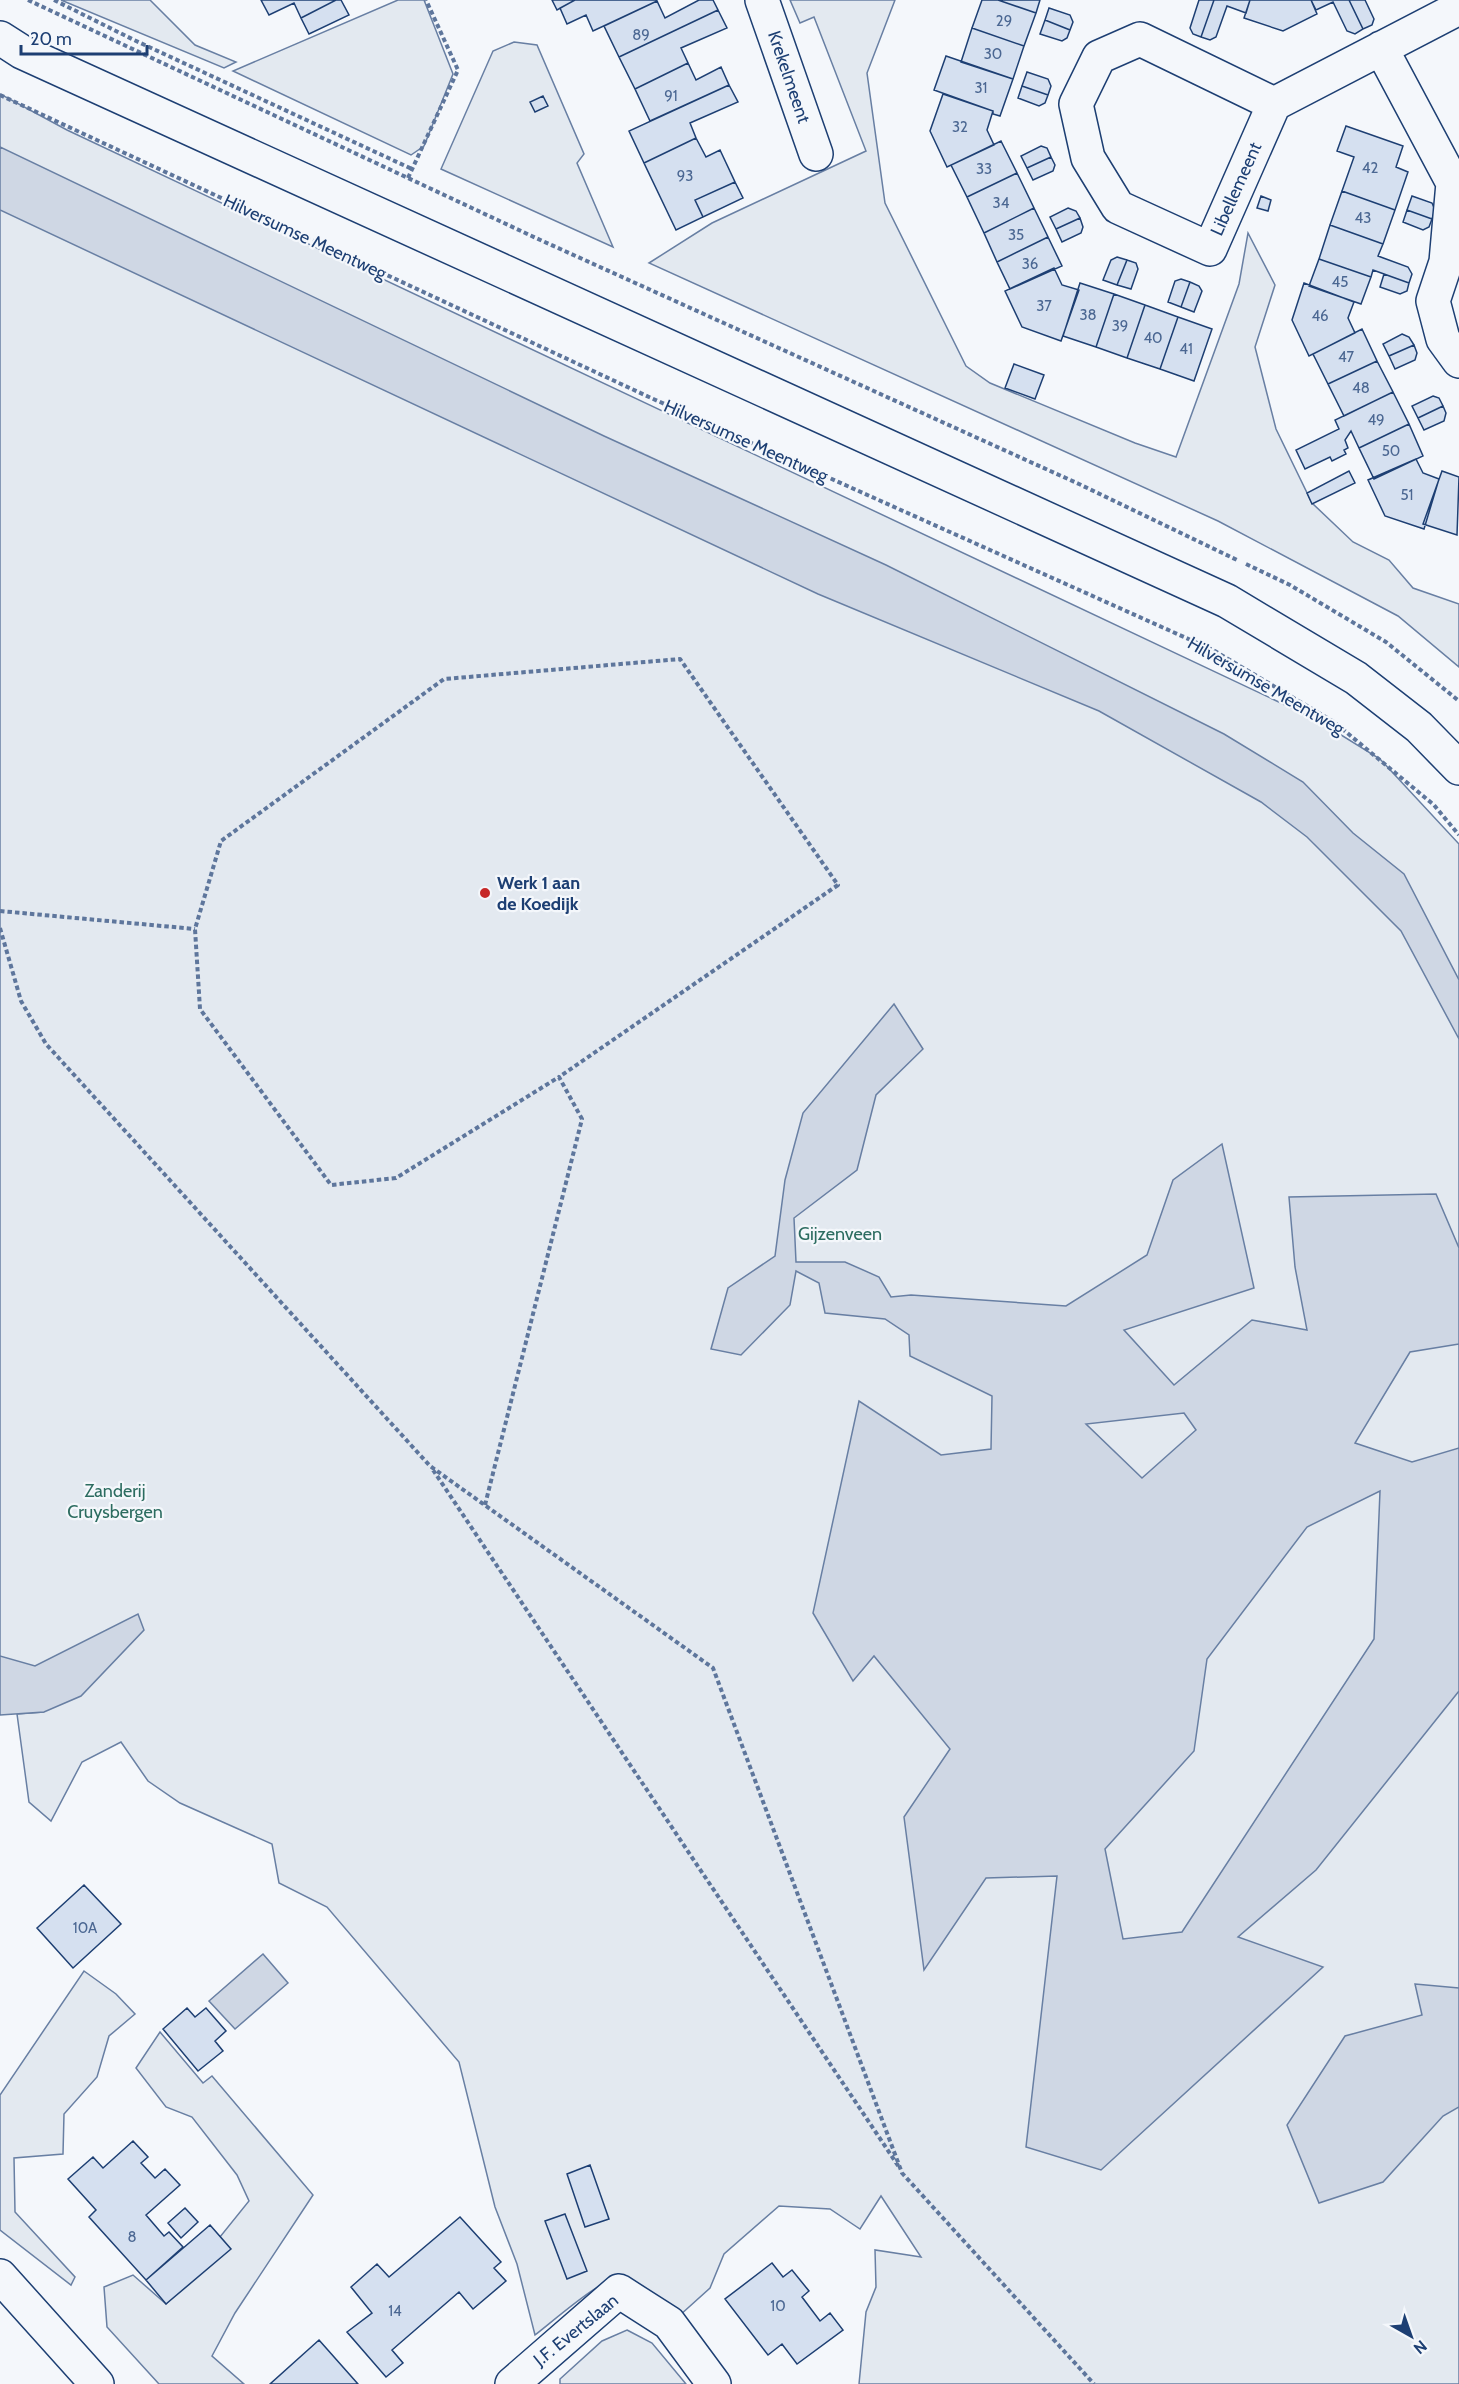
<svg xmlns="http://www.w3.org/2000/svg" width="1459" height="2384" viewBox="0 0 1459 2384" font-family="Cabin,sans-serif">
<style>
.green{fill:#e3e9f0;stroke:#687fa3;stroke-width:1.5}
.water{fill:#cfd7e4;stroke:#687fa3;stroke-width:1.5;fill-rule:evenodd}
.building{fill:#d5e0f0;stroke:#1d3f73;stroke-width:1.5}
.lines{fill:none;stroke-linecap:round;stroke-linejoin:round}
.street-casing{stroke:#1d3f73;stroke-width:36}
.secondary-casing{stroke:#1d3f73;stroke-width:36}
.path{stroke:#5e769c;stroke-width:4;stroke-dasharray:4.5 3;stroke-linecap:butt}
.street{stroke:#f4f7fb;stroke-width:33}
.secondary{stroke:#f4f7fb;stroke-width:33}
.poi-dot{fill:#c62828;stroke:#f4f7fb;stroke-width:2}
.labels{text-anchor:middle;stroke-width:4.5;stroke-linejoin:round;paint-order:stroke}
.number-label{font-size:15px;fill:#4b6792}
.street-label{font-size:18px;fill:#1d3f73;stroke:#f4f7fb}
.poi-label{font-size:18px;font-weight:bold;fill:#1d3f73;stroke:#f4f7fb;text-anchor:start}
.park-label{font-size:18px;fill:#2c6c60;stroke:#f4f7fb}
</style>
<rect width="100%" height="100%" fill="#f4f7fb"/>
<path class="green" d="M61,0H150L195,45L236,62L224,68Z
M398,0H424L453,74L424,146L411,155L233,71Z
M790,0H895L867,73L885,203L966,366L990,383L1135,443L1176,457L1239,284L1248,233L1275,285L1255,347L1276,429L1312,503L1353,542L1389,560L1413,588L1459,604V667L1398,616L1218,521L649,263L712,223L866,151L814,17L800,23Z
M514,42L537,45L584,154L577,163L613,247L441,169L493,51Z
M0,94L67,130L1317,720L1380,759L1459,844V2384H859L866,2312L876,2287L875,2250L921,2257L881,2196L860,2229L830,2209L779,2206L724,2254L710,2288L679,2316C662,2297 629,2276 602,2285C590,2289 548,2325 535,2335L517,2264L495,2207L459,2062L327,1907L279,1883L272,1844L180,1803L148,1781L121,1742L82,1762L51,1821L29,1802L17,1714L44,1712L0,1692Z
M84,1971L116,1994L135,2014L109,2036L97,2077L64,2114L63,2154L14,2158L15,2212L75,2277L71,2285L0,2230V2095Z
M160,2032L203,2083L212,2076L313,2195L235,2313L212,2356L244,2384H159L107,2327L104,2287L133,2275L166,2304L249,2201L237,2175L192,2117L166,2107L136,2068Z
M627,2330L652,2343L686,2384H560V2379L602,2341Z"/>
<path class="water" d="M0,147L604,436L886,565L1224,734L1303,782L1353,833L1404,874L1459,980V1039L1401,931L1307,837L1261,802L1099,711L818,594L0,210Z
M894,1004L923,1049L876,1095L857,1170L794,1218L796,1262H845L879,1277L891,1297L911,1295L1066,1306L1147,1255L1173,1180L1222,1144L1254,1288L1124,1330L1174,1385L1252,1320L1307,1330L1295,1267L1289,1197L1436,1194L1459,1248V1344L1410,1352L1355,1443L1412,1462L1459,1448V1691L1316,1870L1238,1937L1323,1967L1101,2170L1026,2147L1057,1876L986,1878L924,1970L904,1817L950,1749L874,1656L853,1681L813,1613L859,1401L941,1455L991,1449L992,1396L910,1356L909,1335L885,1319L825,1313L819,1283L796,1271L790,1305L741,1355L711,1349L728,1288L775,1256L785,1180L803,1113ZM1184,1413L1196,1430L1142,1478L1086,1424ZM1380,1491L1374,1639L1182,1932L1123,1939L1105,1849L1194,1751L1207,1659L1307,1527Z
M138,1614L144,1630L81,1696L44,1712L0,1715V1656L35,1666Z
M263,1954L288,1983L235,2029L209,2001Z
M1415,1984L1459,1988V2107L1443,2116L1383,2182L1319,2203L1287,2125L1345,2036L1422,2015Z"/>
<path class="building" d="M261,0H336L301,18L294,3L269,15Z
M336,0H341L349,15L309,34L301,18Z
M552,0H575L557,10Z
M575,0H656L657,1L593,31L586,15L567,24L560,8Z
M699,0H713L718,10L619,57L604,26L657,1L665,18Z
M982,0H998L1036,13L1024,46L972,28Z
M998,0H1040L1036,13Z
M1199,0H1214L1201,37L1193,34L1190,28Z
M1214,0H1250L1246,13L1227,6L1216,37L1210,40L1201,37Z
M1250,0H1311L1317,14L1283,31L1244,18Z
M1311,0H1349L1363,29L1355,34L1347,31L1333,2L1316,10Z
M1349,0H1365L1374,19L1372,25L1363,29Z
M1049,8L1070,15L1073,22L1070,30L1045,20Z
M718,10L727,28L681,48L688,63L635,89L619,57Z
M1045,20L1070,30L1067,38L1062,41L1040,34Z
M972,28L1024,46L1013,79L961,62Z
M946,56L1013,79L1000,116L993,114V111L934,90Z
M688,63L696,80L721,67L729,85L650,121L635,89Z
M1027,72L1048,79L1051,86L1048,95L1022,86Z
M729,85L738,102L690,123L696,138L644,163L629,131Z
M1022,86L1048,95L1045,103L1039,106L1018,98Z
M943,94L993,111L987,130L994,145L947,167L930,131Z
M543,96L548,106L535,112L530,102Z
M1346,126L1403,146L1396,167L1408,172L1395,210L1342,191L1354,157L1337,151Z
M696,138L706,157L720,150L735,182L695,200L703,217L676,230L644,163Z
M1001,141L1017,173L967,197L951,165Z
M1041,146L1047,148L1051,157L1027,168L1021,156Z
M1051,157L1055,165L1053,171L1033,180L1027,168Z
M1017,173L1034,208L984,233L967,197Z
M735,182L743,198L703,217L695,200Z
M1342,191L1395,210L1383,244L1330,225Z
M1261,196L1271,200L1268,211L1257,208Z
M1412,196L1432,203L1435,210L1432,219L1407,210Z
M1034,208L1048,237L997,262L984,233Z
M1068,208L1076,211L1080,218L1056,229L1050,217Z
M1407,210L1432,219L1429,227L1423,230L1403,222Z
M1080,218L1083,227L1081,233L1062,242L1056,229Z
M1330,225L1383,244L1378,256L1408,267L1412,274L1409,283L1373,270L1371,277L1319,259Z
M1048,237L1062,266L1010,289L997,262Z
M1117,257L1127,260L1117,285L1103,280L1111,260Z
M1319,259L1371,277L1361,304L1309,286Z
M1127,260L1136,263L1138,269L1131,289L1117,285Z
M1054,268L1062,285L1079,290L1061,341L1022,327L1005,291Z
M1384,274L1409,283L1407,291L1400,294L1380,287Z
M1181,279L1190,282L1181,307L1168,302L1175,281Z
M1190,282L1199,286L1202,291L1194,312L1181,307Z
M1080,283L1114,294L1096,347L1063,336Z
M1304,283L1354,302L1348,318L1355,333L1309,356L1292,320Z
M1114,294L1145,305L1127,358L1096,347Z
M1145,305L1178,317L1160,369L1127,358Z
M1178,317L1212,329L1194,381L1160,369Z
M1362,329L1377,361L1328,384L1313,354Z
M1402,334L1409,337L1414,345L1389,356L1383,344Z
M1414,345L1417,353L1415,360L1395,369L1389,356Z
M1377,361L1393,392L1344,416L1328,384Z
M1014,364L1044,375L1035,399L1005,388Z
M1393,392L1409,424L1359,448L1351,431L1345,440L1348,448L1344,450L1346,454L1332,461L1330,457L1305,469L1296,450L1339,429L1335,420Z
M1433,396L1439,398L1443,406L1418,418L1412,406Z
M1443,406L1446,413L1444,421L1424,430L1418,418Z
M1409,424L1423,456L1374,479L1359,448Z
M1416,459L1423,473L1439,479L1424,529L1385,516L1368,480Z
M1349,471L1355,483L1312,504L1307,493Z
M1442,471L1459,477L1457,535L1423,524Z
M84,1885L121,1924L73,1968L37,1928Z
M187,2008L195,2017L206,2008L226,2031L215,2041L223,2051L198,2071L163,2029Z
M133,2141L148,2157L141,2163L155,2178L165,2169L180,2185L146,2215L164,2236L169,2232L183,2247L146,2280L89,2217L96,2210L68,2179L93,2157L103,2168Z
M590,2165L609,2219L585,2227L567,2174Z
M185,2208L198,2222L181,2238L168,2223Z
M565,2214L587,2271L567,2279L545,2221Z
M460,2217L501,2262L494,2268L506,2281L473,2309L459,2292L392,2350L403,2363L386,2377L347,2332L372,2313L351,2287L377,2264L389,2277Z
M210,2225L231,2249L166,2304L146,2280Z
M772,2263L783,2277L792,2270L809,2291L802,2297L820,2321L830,2313L843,2330L797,2364L782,2344L768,2355L725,2299Z
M319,2340L358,2384H270Z"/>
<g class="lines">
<g class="street-casing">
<path id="street" d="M762,0L816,154
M1381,48L1453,183L1446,262L1433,301L1443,339L1459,361
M1274,104L1140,39L1099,57L1076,104L1088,158L1118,207L1210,249L1274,104L1459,8
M512,2384L619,2291L669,2323L714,2384"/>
</g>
<g class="secondary-casing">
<path id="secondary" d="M0,38L22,52L1227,601L1356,678L1419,727L1459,768
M0,2276L97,2384"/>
</g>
<path class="path" d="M28,0L536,238L1079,484L1237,560
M54,0L134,40L412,169
M0,95L649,397L1213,650L1334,722L1434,805L1459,835
M408,178L458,70L426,0
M1246,564L1290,585L1386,642L1459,701
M0,911L195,929
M0,928L21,1001L46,1044L430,1466L713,1668L902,2173L1094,2384
M433,1470L899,2167
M485,1505L582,1119L559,1077L396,1178L331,1185L200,1009L195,929L221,841L444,679L680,659L838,885L559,1077"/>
<use href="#street" class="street"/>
<use href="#secondary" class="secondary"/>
</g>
<circle class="poi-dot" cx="485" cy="893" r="6"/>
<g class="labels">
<g class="number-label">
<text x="1004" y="26">29</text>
<text x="641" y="40">89</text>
<text x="993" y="59">30</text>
<text x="981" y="93">31</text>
<text x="671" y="101">91</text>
<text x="960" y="132">32</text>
<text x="1370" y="173">42</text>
<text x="984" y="174">33</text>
<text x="685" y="181">93</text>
<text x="1001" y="208">34</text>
<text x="1363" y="223">43</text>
<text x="1016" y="240">35</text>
<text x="1030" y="269">36</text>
<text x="1340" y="287">45</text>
<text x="1044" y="311">37</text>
<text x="1088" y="320">38</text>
<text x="1320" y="321">46</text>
<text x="1120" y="331">39</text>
<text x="1153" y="343">40</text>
<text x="1186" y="354">41</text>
<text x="1346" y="362">47</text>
<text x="1361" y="393">48</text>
<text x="1376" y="425">49</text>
<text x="1391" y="456">50</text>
<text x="1407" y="500">51</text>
<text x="85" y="1933">10A</text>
<text x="132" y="2242">8</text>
<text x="778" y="2311">10</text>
<text x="395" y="2316">14</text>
</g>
<g class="street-label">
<text transform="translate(789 77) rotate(71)" y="6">Krekelmeent</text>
<text transform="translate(1236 189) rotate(-66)" y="6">Libellemeent</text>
<text transform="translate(305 237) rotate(25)" y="6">Hilversumse Meentweg</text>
<text transform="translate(746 441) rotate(24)" y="6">Hilversumse Meentweg</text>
<text transform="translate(1266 686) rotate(30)" y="6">Hilversumse Meentweg</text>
<text transform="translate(576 2330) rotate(-39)" y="6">J.F. Evertslaan</text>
</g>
<g class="poi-label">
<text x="497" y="889">Werk 1 aan<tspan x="497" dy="21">de Koedijk</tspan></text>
</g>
<g class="park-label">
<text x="840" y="1240">Gijzenveen</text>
<text x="115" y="1497">Zanderij<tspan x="115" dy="21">Cruysbergen</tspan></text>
</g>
</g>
<g transform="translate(1411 2336) rotate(140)" stroke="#f4f7fb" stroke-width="4.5" paint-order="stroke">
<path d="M0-4.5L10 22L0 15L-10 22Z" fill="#1d3f73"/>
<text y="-9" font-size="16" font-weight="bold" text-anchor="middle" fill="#1d3f73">N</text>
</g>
<path d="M21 45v9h126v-9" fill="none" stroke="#1d3f73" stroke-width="3"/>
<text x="30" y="45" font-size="18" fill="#1d3f73" stroke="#f4f7fb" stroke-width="4.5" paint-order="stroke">20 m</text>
</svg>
